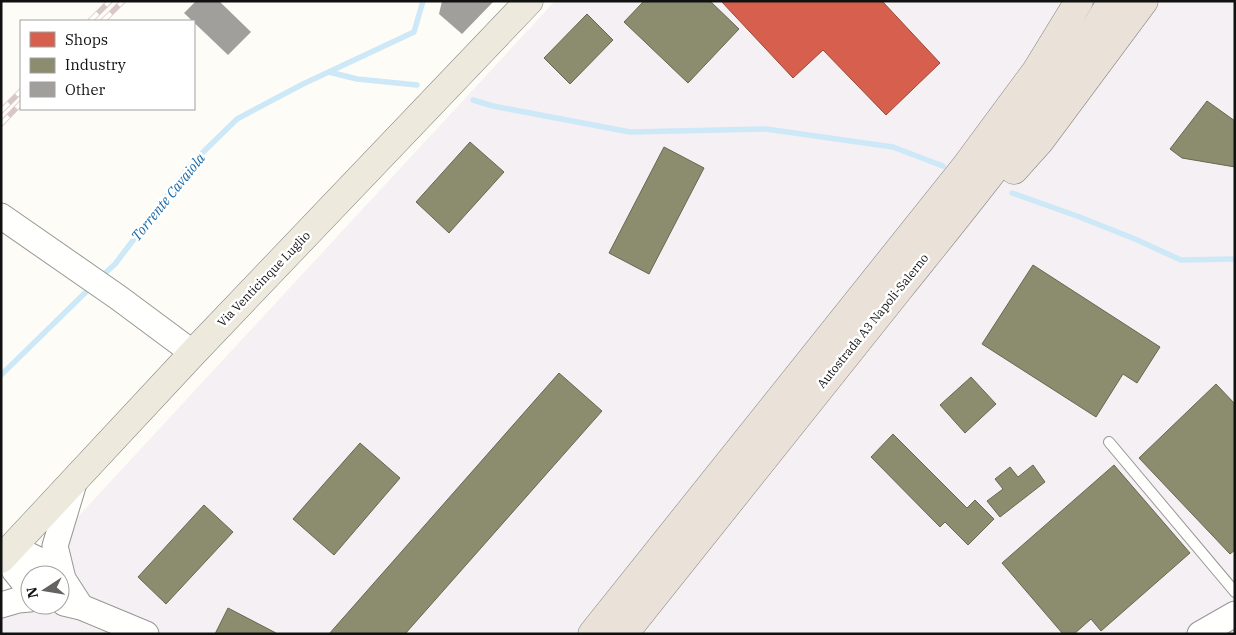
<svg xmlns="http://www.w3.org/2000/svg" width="1236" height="635" viewBox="0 0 1236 635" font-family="'IBM Plex Serif',serif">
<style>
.industrial{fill:#f5f0f3;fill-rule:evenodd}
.shops{fill:#d6604d;stroke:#9b483b}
.industry{fill:#8c8c6e;stroke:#676752}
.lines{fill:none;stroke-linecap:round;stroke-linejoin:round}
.stream{stroke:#cde8f7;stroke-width:5.5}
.building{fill:#a19f9c}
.service-casing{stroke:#979795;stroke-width:12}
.tertiary-casing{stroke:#979795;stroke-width:27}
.primary-casing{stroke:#858482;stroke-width:29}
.motorway-casing{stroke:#858482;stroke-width:29}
.service{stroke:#fffffe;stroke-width:10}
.tertiary{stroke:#fffffe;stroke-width:25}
.primary{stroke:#ede9dc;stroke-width:28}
.motorway{stroke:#eae1d8;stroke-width:28}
.rail-casing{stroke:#d9c6c7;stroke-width:5.5}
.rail{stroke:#fff;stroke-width:4;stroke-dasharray:11;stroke-linecap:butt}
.labels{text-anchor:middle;stroke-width:5;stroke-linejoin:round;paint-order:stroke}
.street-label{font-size:12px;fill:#111;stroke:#fff}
.water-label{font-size:14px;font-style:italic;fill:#1768a6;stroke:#fff}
</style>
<rect width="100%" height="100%" fill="#fdfcf7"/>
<path class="industrial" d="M555,1H1235V634H1V600ZM30,575H60V605H30Z"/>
<path class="shops" d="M721,1H882L940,63L886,115L823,50L793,78Z"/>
<path class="industry" d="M644,1H710L739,29L688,83L624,22Z
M587,14L613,40L570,84L544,58Z
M1207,101L1235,121V167L1182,158L1170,149Z
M470,142L504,172L449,233L416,202Z
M664,147L704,168L649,274L609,253Z
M1033,265L1160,347L1137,383L1123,374L1096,417L982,344Z
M559,373L602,411L405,634H329Z
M971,377L996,404L965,433L940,405Z
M1216,384L1235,404V550L1230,554L1139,458Z
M893,434L967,508L975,500L994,519L968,545L945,522L940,527L871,457Z
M360,443L400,478L334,555L293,519Z
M1033,465L1045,482L1000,517L987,501L1003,489L995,479L1010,467L1018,477Z
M1114,465L1190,553L1101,631L1091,619L1074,634H1063L1002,563Z
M204,505L233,532L166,604L138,577Z
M228,608L276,633V634H215Z"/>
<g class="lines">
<path class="stream" d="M329,72L357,79L417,85
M473,100L493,106L630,132L766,129L893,147L943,166
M1012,193L1077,216L1135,239L1181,260L1235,259
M101,277L115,264L193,162L237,119L303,84L414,32L423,1
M1,375L91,287"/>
</g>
<path class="building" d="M196,1H219L251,32L228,55L184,13Z
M442,1H494L462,34L439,14Z"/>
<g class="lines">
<g class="service-casing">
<path id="service" d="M1109,442L1235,592"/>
</g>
<g class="tertiary-casing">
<path id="tertiary" d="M1,216L119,298L193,353
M63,579L55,546L74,483
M30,590L14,570L12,547L53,567L63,579L81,607
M64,603L81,607L146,634
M1,605L18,600L30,599
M1200,634L1235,614"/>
</g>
<g class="primary-casing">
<path id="primary" d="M1,559L193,353L529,1"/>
</g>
<g class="motorway-casing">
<path id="motorway" d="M1014,170L1040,141L1144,1
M592,634L965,167L1036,71L1079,1
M624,634C716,519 808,404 900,288C973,197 1052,101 1112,1"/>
</g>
<use href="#service" class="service"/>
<use href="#tertiary" class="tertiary"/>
<use href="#primary" class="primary"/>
<use href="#motorway" class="motorway"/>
<g class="rail-casing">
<path id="rail" d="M90,21L110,1
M103,21L123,1
M1,111L21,91
M1,124L21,103"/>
</g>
<use href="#rail" class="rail"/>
</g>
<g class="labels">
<g class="street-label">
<text transform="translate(264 279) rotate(-46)" y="4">Via Venticinque Luglio</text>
<text transform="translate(873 321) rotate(-51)" y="4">Autostrada A3 Napoli-Salerno</text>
</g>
<g class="water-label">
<text transform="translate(168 197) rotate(-51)" y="5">Torrente Cavaiola</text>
</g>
</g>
<rect width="1236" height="635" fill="none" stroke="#111111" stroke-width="5"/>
<rect x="20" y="20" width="175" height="90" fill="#ffffff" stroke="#a0a0a0"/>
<rect x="30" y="32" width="25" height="15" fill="#d6604d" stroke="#a0a0a0"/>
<text x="65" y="45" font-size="15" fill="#111111">Shops</text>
<rect x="30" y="58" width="25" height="15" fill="#8c8c6e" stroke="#a0a0a0"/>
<text x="65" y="70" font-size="15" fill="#111111">Industry</text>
<rect x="30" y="82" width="25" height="15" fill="#a19f9c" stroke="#a0a0a0"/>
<text x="65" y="95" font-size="15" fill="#111111">Other</text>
<g transform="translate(45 590) rotate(258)"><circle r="24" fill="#ffffff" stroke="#a0a0a0"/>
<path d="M0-4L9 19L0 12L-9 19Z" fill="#646362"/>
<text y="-8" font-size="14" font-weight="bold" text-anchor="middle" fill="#111111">N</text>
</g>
</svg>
